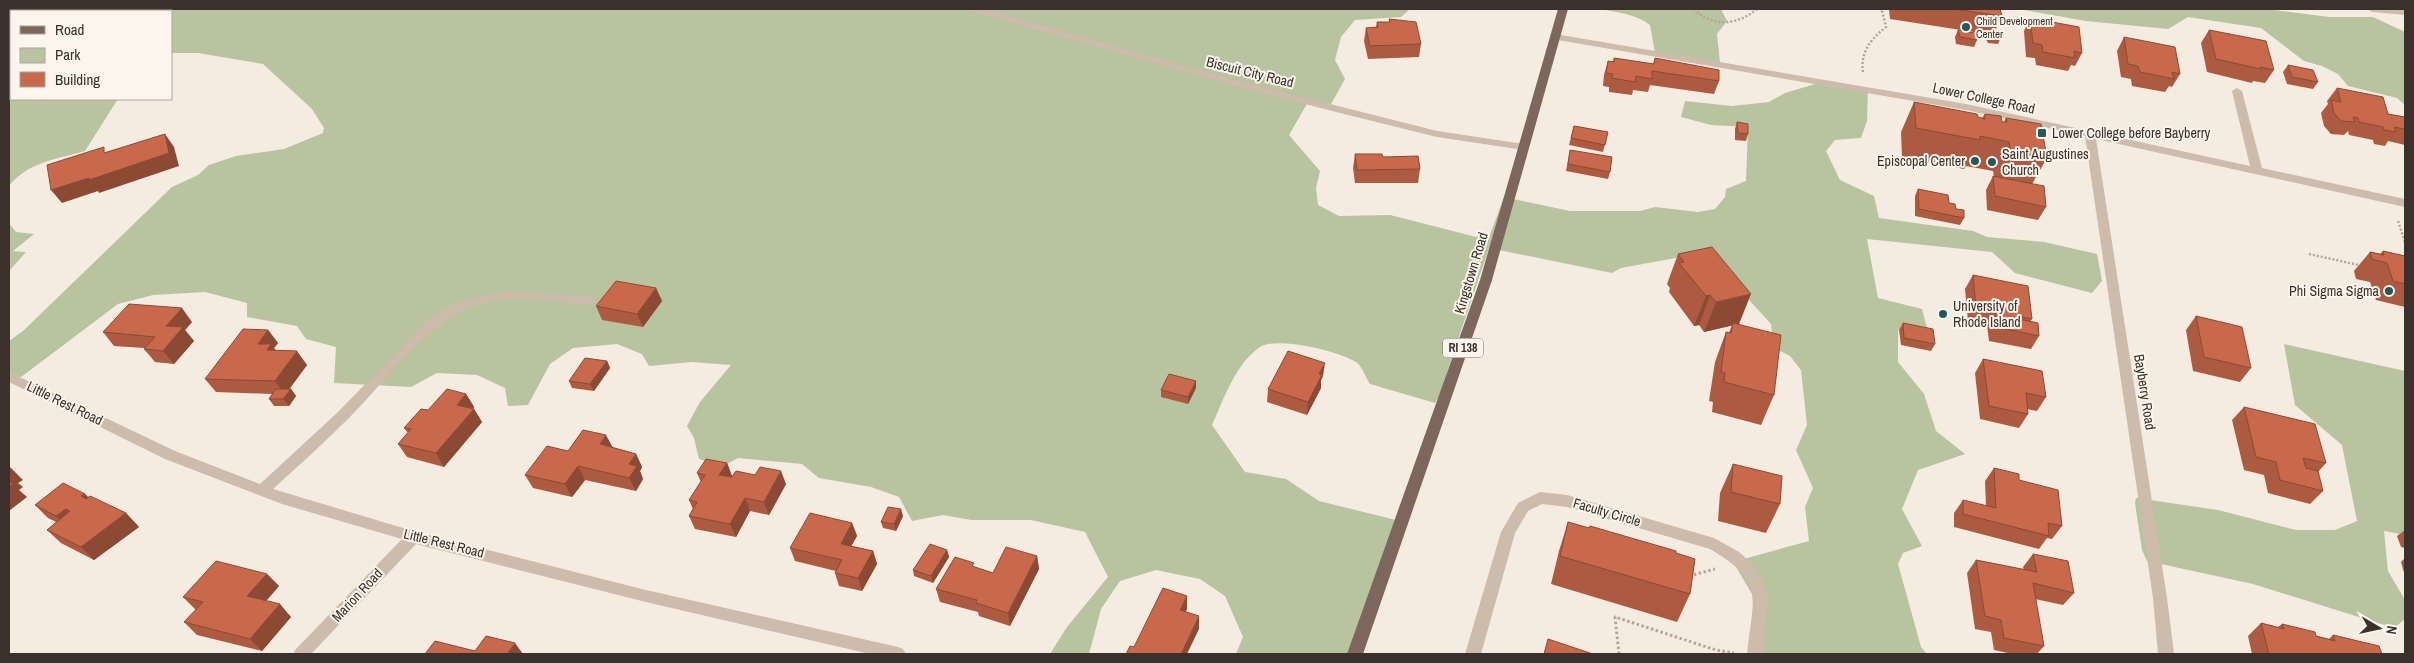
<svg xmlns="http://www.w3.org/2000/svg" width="2414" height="663" viewBox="0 0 2414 663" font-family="'Archivo Narrow',sans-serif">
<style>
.green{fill:#b8c4a0}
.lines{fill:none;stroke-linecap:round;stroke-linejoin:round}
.path-far1{stroke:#b9a596;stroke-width:2.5;stroke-dasharray:2 2;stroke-linecap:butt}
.path{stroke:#b9a596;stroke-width:3;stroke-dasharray:2.5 2.5;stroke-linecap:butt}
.minor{fill:#cdbbac;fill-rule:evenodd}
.major{fill:#7d675c;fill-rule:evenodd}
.wall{fill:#ac5a40}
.shaded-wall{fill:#8c4a34}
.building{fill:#c8694b;stroke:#8c4a34}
.poi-dot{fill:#1f5a5e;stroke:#fbf5ee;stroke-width:2}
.labels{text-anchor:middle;stroke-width:4;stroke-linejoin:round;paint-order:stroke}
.far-poi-label{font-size:11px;fill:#3b302b;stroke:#fbf5ee;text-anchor:start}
.shield{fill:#fbf5ee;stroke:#756b66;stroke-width:1}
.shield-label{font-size:12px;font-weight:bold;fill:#3b302b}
.street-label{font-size:14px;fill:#3b302b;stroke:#fbf5ee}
.poi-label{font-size:14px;fill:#3b302b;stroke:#fbf5ee;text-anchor:start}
</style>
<rect width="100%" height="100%" fill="#f4ebe1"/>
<path class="green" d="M9,9H1410L1401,17L1355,20L1341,37L1335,60L1345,79L1331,104L1308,102L1289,135L1320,171L1316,188L1318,205L1339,216L1390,215L1488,240L1504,197L1570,211H1640L1655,207L1698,212L1715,209L1725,197L1726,189L1746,181L1748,127L1711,125L1681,117L1685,101L1732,106L1769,102L1785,93L1822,82L1868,89L1867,121L1861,138L1835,140L1826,151L1840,180L1874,196L1879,218L1973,231L1987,237L2044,242L2097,254L2102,281L2092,293L2015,273L1992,252L1867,239L1878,298L1922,309L1928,332L1898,330V362L1924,394L1936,431L1965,454L1918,470L1902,509L1922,546L1903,553L1898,564L1921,647L1927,654H1752L1755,599L1733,562L1809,541L1805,507L1813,488L1796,450L1807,425L1801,370L1790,356L1774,348L1771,324L1719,267L1681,257L1621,268L1612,273L1489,248L1446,375L1445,388L1435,403L1370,384C1366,378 1362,366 1356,362C1339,351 1277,336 1260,347C1235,364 1224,399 1212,425L1245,472L1286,479L1319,501L1396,520L1348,654H1236L1243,637L1225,596L1200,579L1156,570L1120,581L1101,609L1089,654H1050L1067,627L1108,577L1085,532L1031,520H971L943,515L912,521L899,497L871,487L819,478L802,464L738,458L723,466L699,459L694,438L687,426L700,402L731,365L692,362L649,366L642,354L617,344L573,348L550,364L528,405L508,406L505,388L477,375L437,373L411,387L334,383L336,347L306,339L297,326L247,317V303L205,292L153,295L118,304L21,377L9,375V341L23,331L172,187L198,175L209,165L236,156L284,149L323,133L324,128L312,109L263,64L198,53H171V11H11V99H118L85,151C57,159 28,162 9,186Z
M1599,9H1721L1727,21L1717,34L1720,63L1655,53L1650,25C1636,14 1616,12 1599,9Z
M2018,9H2265L2330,17H2373L2405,32V105L2397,98L2348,86L2338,74L2322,66L2304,61L2261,28L2188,17L2168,29L2086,21Z
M9,223L16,232L34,234L13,251L26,252L9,271Z
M2284,344L2405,371V535L2384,531L2388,571L2405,600V619L2394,628L2253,584L2147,561L2142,550L2135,503L2136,498L2218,510L2296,530H2335L2357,521L2342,445L2295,405Z"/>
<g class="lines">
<path class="path-far1" d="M1694,9C1712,28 1738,25 1757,9
M1863,72C1860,52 1871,39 1886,27L1882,11L1884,9
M2398,221L2405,242
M2309,254L2363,266"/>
<path class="path" d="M1689,576L1715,569
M1619,654L1615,617L1716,650L1734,653"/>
<path class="minor" d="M968,9H983L1243,82L1346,108L1437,131L1524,144L1529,147L1524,150L1437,137L1340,113L1235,86L970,11Z
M2367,9H2405V15L2372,12Z
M1555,34L1966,104L2250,166L2232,91L2237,88L2242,91L2262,168L2405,199V207L2096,139L2167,598L2174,654H2158L2153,598L2085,136L1966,110L1552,39V35Z
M510,291L591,297L597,301L591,305C553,302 511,293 474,306C428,322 383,384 348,419C324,443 298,466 273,489L413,531L646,590L898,647L903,649L906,654H870L646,602L416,544L311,654H293L296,649L402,539L282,504L165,459L9,382V372L175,451L260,484L337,413L430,318L449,306L468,299Z
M1540,492L1567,495L1714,538L1739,552L1757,568L1768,594L1763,654H1747C1753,596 1766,582 1710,549L1567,507L1542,504L1528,511L1515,533L1481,654H1465L1501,532L1518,503Z"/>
<path class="major" d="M1558,9H1568L1492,280L1363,654H1347L1480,280Z"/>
</g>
<path class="wall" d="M1889,9H2000L2002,16L1995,31L2001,37L1998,44L1988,43L1985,37L1987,34L1890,19Z
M2030,18L2082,53L2075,66L2071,65L2068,71L2036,65L2035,58L2026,57L2024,31Z
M1389,19L1421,44L1419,57L1368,59L1364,41L1366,28L1376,27L1377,22H1389Z
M1958,30L1977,40L1974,47L1956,44L1955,37Z
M2209,30L2274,70L2265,83L2253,81L2252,83L2207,72L2201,43Z
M2124,37L2180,74L2172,87L2169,86L2165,92L2132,86L2131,79L2121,77L2117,51Z
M1614,58L1653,64L1655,58L1719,81L1714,94L1650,85L1648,92L1633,90L1632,95L1609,92V87L1603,86L1604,75L1608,61L1613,62Z
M2288,65L2318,82L2313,89L2287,84L2283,72Z
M2337,88L2388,114L2405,117V145L2388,141L2385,146L2374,144L2373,140L2349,135L2348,131L2344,135L2331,134L2324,126L2321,113L2328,104L2327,101Z
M1914,102L1982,118L1985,114L2002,122H2004L2006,118L2047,158L2032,184L2046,207L2038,220L1987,210L1986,190L1993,176H1994L1993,171L1966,166L1964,169L1902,157L1901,132Z
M1737,122L1748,134L1746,141L1735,140V129Z
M1574,126L1608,132L1603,152L1569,145Z
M1570,150L1610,172L1608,179L1566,171Z
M1355,154L1383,157L1420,169L1418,183H1355L1353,168Z
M1918,189L1949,203L1956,209L1964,218L1960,225L1915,216V196Z
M2383,251L2405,256V307L2376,300L2370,282L2356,279L2354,271L2370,252L2380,254Z
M1678,254L1739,324H1736L1774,395L1761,425L1712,412L1713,402L1709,401L1715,362L1726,332L1729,333L1732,325L1704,332L1699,325L1694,326L1669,292L1670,288L1667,284Z
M1973,275L2032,319L2030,322L2039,336L2031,349L1989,341L1987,325L1968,321L1965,289Z
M656,288L662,301L643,327L602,320L596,306Z
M2196,316L2251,368L2240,382L2193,371L2186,330Z
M192,322L185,330L194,341L174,364L155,362L144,349V348L114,346L103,332Z
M1903,323L1935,344L1931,351L1901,345L1899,330Z
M268,330L278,343L274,348L276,351L307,365L289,389H291L296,396L289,406H274L269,399L272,394L216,392L205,379Z
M1983,359L2046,397L2037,411L2027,409L2028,414L2019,428L1980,419L1975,373Z
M607,361L610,368L594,391L572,388L569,381Z
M1323,376L1321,380V388L1307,415L1267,402L1268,389Z
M1196,381V388L1188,404L1161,397V390Z
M466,394L474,407L473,409H474L482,422L444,467L407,457L398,444L408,433L404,428L428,410Z
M2244,407L2326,463L2318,472L2323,491L2310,504L2268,493L2264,475L2244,470L2232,420Z
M612,447L636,454L642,467L640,471L643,479L636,491L585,480L572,497L533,488L525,475L568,451Z
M727,463L732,476L786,484L769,515L750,511L736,537L695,529L689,516L693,509L689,500L701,482L697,473Z
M1733,464L1780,504L1766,533L1718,521L1720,493Z
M1994,468L2019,480L2062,526L2052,539L2047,538L2039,549L1954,527V513L1963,500L1986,506L1985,481Z
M85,494L88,497L126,513L139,527L94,560L61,543L47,530L56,522L48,518L35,505Z
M903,516L896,531L883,528L881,522Z
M1568,522L1589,528L1590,526L1676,553L1690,594L1677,622L1551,584L1559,551Z
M852,523L857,536L851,546L873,551L877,564L862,591L839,586L835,573L836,571L795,561L790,548Z
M2405,530V548L2401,547L2397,536Z
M947,550L949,557L933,583L914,576L913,570Z
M2033,554L2074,593L2063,605L2035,599L2044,646L2037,654H2012L1994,650L1991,632L1975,629L1967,573L1976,560L2024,570L2023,567Z
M1037,556L1039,569L1010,626L979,616L978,612L940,602L936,589L975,568L993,573Z
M2405,558V576L2401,562Z
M267,574L279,586L266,601L291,617L262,651L197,635L184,622L196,610L183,597Z
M2261,623L2278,627L2282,624L2316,636L2329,639L2333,635L2382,654H2252L2248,636Z"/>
<path class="shaded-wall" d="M165,134L174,147L179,166L99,193L98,191L62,203L51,190Z
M656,288L662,301L643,327L637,314Z
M1751,294L1739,324L1704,332L1716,302Z
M1710,295L1699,325L1694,326L1706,296Z
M182,308L192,322L185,330L194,341L174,364L163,351L166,326Z
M268,330L278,343L274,348L281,358L268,357L258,344Z
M297,351L307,365L285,395L275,381Z
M607,361L610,368L594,391L590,384Z
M1325,363L1323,376L1321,380V388L1307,415L1308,402L1319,374Z
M1196,381V388L1188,404V397Z
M291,389L296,396L289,406L283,399Z
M466,394L474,407L465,418L457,405Z
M474,409L482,422L444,467L436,453Z
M606,435L613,448L600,444Z
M636,454L642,467L640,471L643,479L636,491L629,478V464Z
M727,463L732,476L725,488L719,475Z
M9,466L23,480L18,483L23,487L19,490L27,497L9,511Z
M578,466L585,480L572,497L565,484Z
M781,471L786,484L769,515L764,502Z
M85,494L98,507L81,496Z
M745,498L750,511L736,537L730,524Z
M66,509L79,522L69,529L56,516Z
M901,509L903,516L896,531L894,524Z
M126,513L139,527L94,560L81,547Z
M852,523L857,536L845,557L841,544Z
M947,550L949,557L933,583L931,576Z
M873,551L877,564L862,591L858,578Z
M1037,556L1039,569L1010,626L1008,613Z
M267,574L279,586L259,609L247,596Z
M1187,596V609L1181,623L1180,610Z
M280,604L291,617L262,651L250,639Z
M1199,616V629L1187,654H1181Z
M515,643L523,654H507Z"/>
<path class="building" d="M1953,9H2000L2002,16Z
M2030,18L2079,27L2082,53L2074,51L2075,58L2043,52L2042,45L2033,43Z
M1389,19L1416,22L1421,44L1370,46L1366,28L1378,27L1377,22H1390Z
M1958,30L1975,33L1977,40L1960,37Z
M1989,30L1999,31L2001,37L1992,36Z
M2209,30L2266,41L2274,70L2260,67L2261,69L2216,59Z
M2124,37L2175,47L2180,74L2172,72L2174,79L2140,72L2138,66L2128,64Z
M1614,58L1654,64L1655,58L1719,70V81L1652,71V79L1636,76L1635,82L1612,78L1613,74L1606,73L1608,61L1614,62Z
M2288,65L2313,70L2318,82L2292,77Z
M2337,88L2383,97L2388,114L2405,117V129L2394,127L2396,132L2384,130L2383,127L2359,122L2358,118L2353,117L2355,122L2341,121L2334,113L2331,100L2341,102Z
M1914,102L1977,114L1978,117L1985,119V114L2001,116L2002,122H2007L2006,118L2041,124L2047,158L2011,152L2009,142L1980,136V140L1916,128Z
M1737,122L1748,124V134L1738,133Z
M1574,126L1608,132L1605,145L1571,138Z
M165,134L169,153L89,180V178L51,190L47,165L104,147V153Z
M1570,150L1612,157L1610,172L1568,164Z
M1355,154H1382L1383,157L1418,156L1420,169L1357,170Z
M1993,176L2044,186L2046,207L1995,196Z
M1918,189L1948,195L1949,203L1955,204L1956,209L1964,210V218L1919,209Z
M1712,247L1751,294L1716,302L1710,295L1706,296L1679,263L1684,262L1678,254Z
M2383,251L2405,256V284L2393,281L2387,263L2372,259L2370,252L2384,255Z
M1973,275L2028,286L2032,319L2018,316L2019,319L2038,323L2039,336L1997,327L1995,311L1976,307Z
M616,281L656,288L637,314L596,306Z
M129,304L182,308L166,326L183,327L163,351L144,349L155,337L103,332Z
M2196,316L2242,327L2251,368L2204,357Z
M1733,323L1781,335L1774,395L1724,382L1725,373L1721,372L1726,332L1731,333Z
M1903,323L1933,329L1935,344L1904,338Z
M243,329L268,330L258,344H271L267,350L297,351L275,381L205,379Z
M1288,351L1325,363L1319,374L1322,375L1308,402L1268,389Z
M585,358L607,361L590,384L569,381Z
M1983,359L2042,371L2046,397L2026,393L2028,414L1989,406Z
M1169,374L1196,381L1188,397L1161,390Z
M276,389H291L283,399H269Z
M447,389L466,394L457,405L474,409L436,453L398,444L411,429L404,428L421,409L428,410Z
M2244,407L2315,424L2326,463L2303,458L2306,468L2318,471L2323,491L2280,480L2276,462L2256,457Z
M583,430L606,435L600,444L636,454L629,464L637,466L629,478L578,466L565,484L525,475L547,446L568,451Z
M706,459L727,463L719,475L732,477L736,471L755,475L760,467L781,471L764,502L745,498L730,524L689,516L697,502L689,500L705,475L697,473Z
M1733,464L1782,476L1780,504L1731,492Z
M1994,468L2019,474V480L2058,490L2062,526L2048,523L2049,536L1963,514V500L1996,508Z
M9,482L13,484L9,487Z
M63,483L85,494L81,496L86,499L90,496L126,513L81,547L47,530L70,511L66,509L56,516L35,505Z
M888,507L901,509L894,524L881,522Z
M810,513L852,523L841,544L873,551L858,578L835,573L842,560L790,548Z
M1568,522L1589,528L1590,526L1676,551V553L1695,559L1690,594L1560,556Z
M930,544L947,550L931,576L913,570Z
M1006,547L1037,556L1008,613L976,603L977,600L936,589L955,557L974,563L972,566L993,573Z
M2033,554L2068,561L2074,593L2033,583L2044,646L2004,638L2001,620L1985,616L1976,560L2037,572Z
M216,561L267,574L247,596L280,604L250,639L184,622L203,602L183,597Z
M1163,588L1187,596L1180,610L1199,616L1181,654H1126L1130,646L1134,647Z
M2261,623L2284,629L2282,624L2315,632L2316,636L2335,641L2333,635L2379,646L2382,654H2269Z
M486,636L515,643L507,654H425L435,641L475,651Z
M1548,639L1593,654H1544Z"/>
<g class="poi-dot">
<circle cx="1966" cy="27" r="5"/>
<rect x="2037" y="128" width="10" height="10" rx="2.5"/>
<circle cx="1975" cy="161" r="5"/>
<circle cx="1992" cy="162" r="5"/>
<circle cx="2389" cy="291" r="5"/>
<circle cx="1943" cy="314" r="5"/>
</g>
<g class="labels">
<g class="far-poi-label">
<text x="1976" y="25">Child Development<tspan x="1976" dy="13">Center</tspan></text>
</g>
<rect class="shield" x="1443" y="338.5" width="40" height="19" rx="4"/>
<g class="shield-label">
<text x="1463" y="352">RI 138</text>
</g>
<g class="street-label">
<text transform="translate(1250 72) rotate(14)" y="5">Biscuit City Road</text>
<text transform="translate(1984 98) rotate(12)" y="5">Lower College Road</text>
<text transform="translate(1471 273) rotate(-73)" y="5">Kingstown Road</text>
<text transform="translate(2145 392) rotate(81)" y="5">Bayberry Road</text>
<text transform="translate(65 403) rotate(26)" y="5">Little Rest Road</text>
<text transform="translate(1607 512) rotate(16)" y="5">Faculty Circle</text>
<text transform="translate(444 543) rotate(14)" y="5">Little Rest Road</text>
<text transform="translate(357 595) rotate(-47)" y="5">Marion Road</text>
</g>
<g class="poi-label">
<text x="2052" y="138">Lower College before Bayberry</text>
<text x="2002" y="159">Saint Augustines<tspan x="2002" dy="16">Church</tspan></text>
<text x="1965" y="166" text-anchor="end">Episcopal Center</text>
<text x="2379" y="296" text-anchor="end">Phi Sigma Sigma</text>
<text x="1953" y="311">University of<tspan x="1953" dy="16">Rhode Island</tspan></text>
</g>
</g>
<rect width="2414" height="663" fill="none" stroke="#3b302b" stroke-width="20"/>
<rect x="10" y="10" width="162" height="90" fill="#fbf5ee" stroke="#aea6a0"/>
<rect x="20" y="26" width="25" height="8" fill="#7d675c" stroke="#aea6a0"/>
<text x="55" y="35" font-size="15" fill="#3b302b">Road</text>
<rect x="20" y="48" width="25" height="15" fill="#b8c4a0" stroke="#aea6a0"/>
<text x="55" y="60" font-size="15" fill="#3b302b">Park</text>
<rect x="20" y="72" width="25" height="15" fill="#c8694b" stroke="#aea6a0"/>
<text x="55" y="85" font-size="15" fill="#3b302b">Building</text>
<g transform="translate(2379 628) rotate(99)" stroke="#fbf5ee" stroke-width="4" paint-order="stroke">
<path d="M0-4L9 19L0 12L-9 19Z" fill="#3b302b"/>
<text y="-8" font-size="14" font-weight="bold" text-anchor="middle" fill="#3b302b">N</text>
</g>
</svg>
